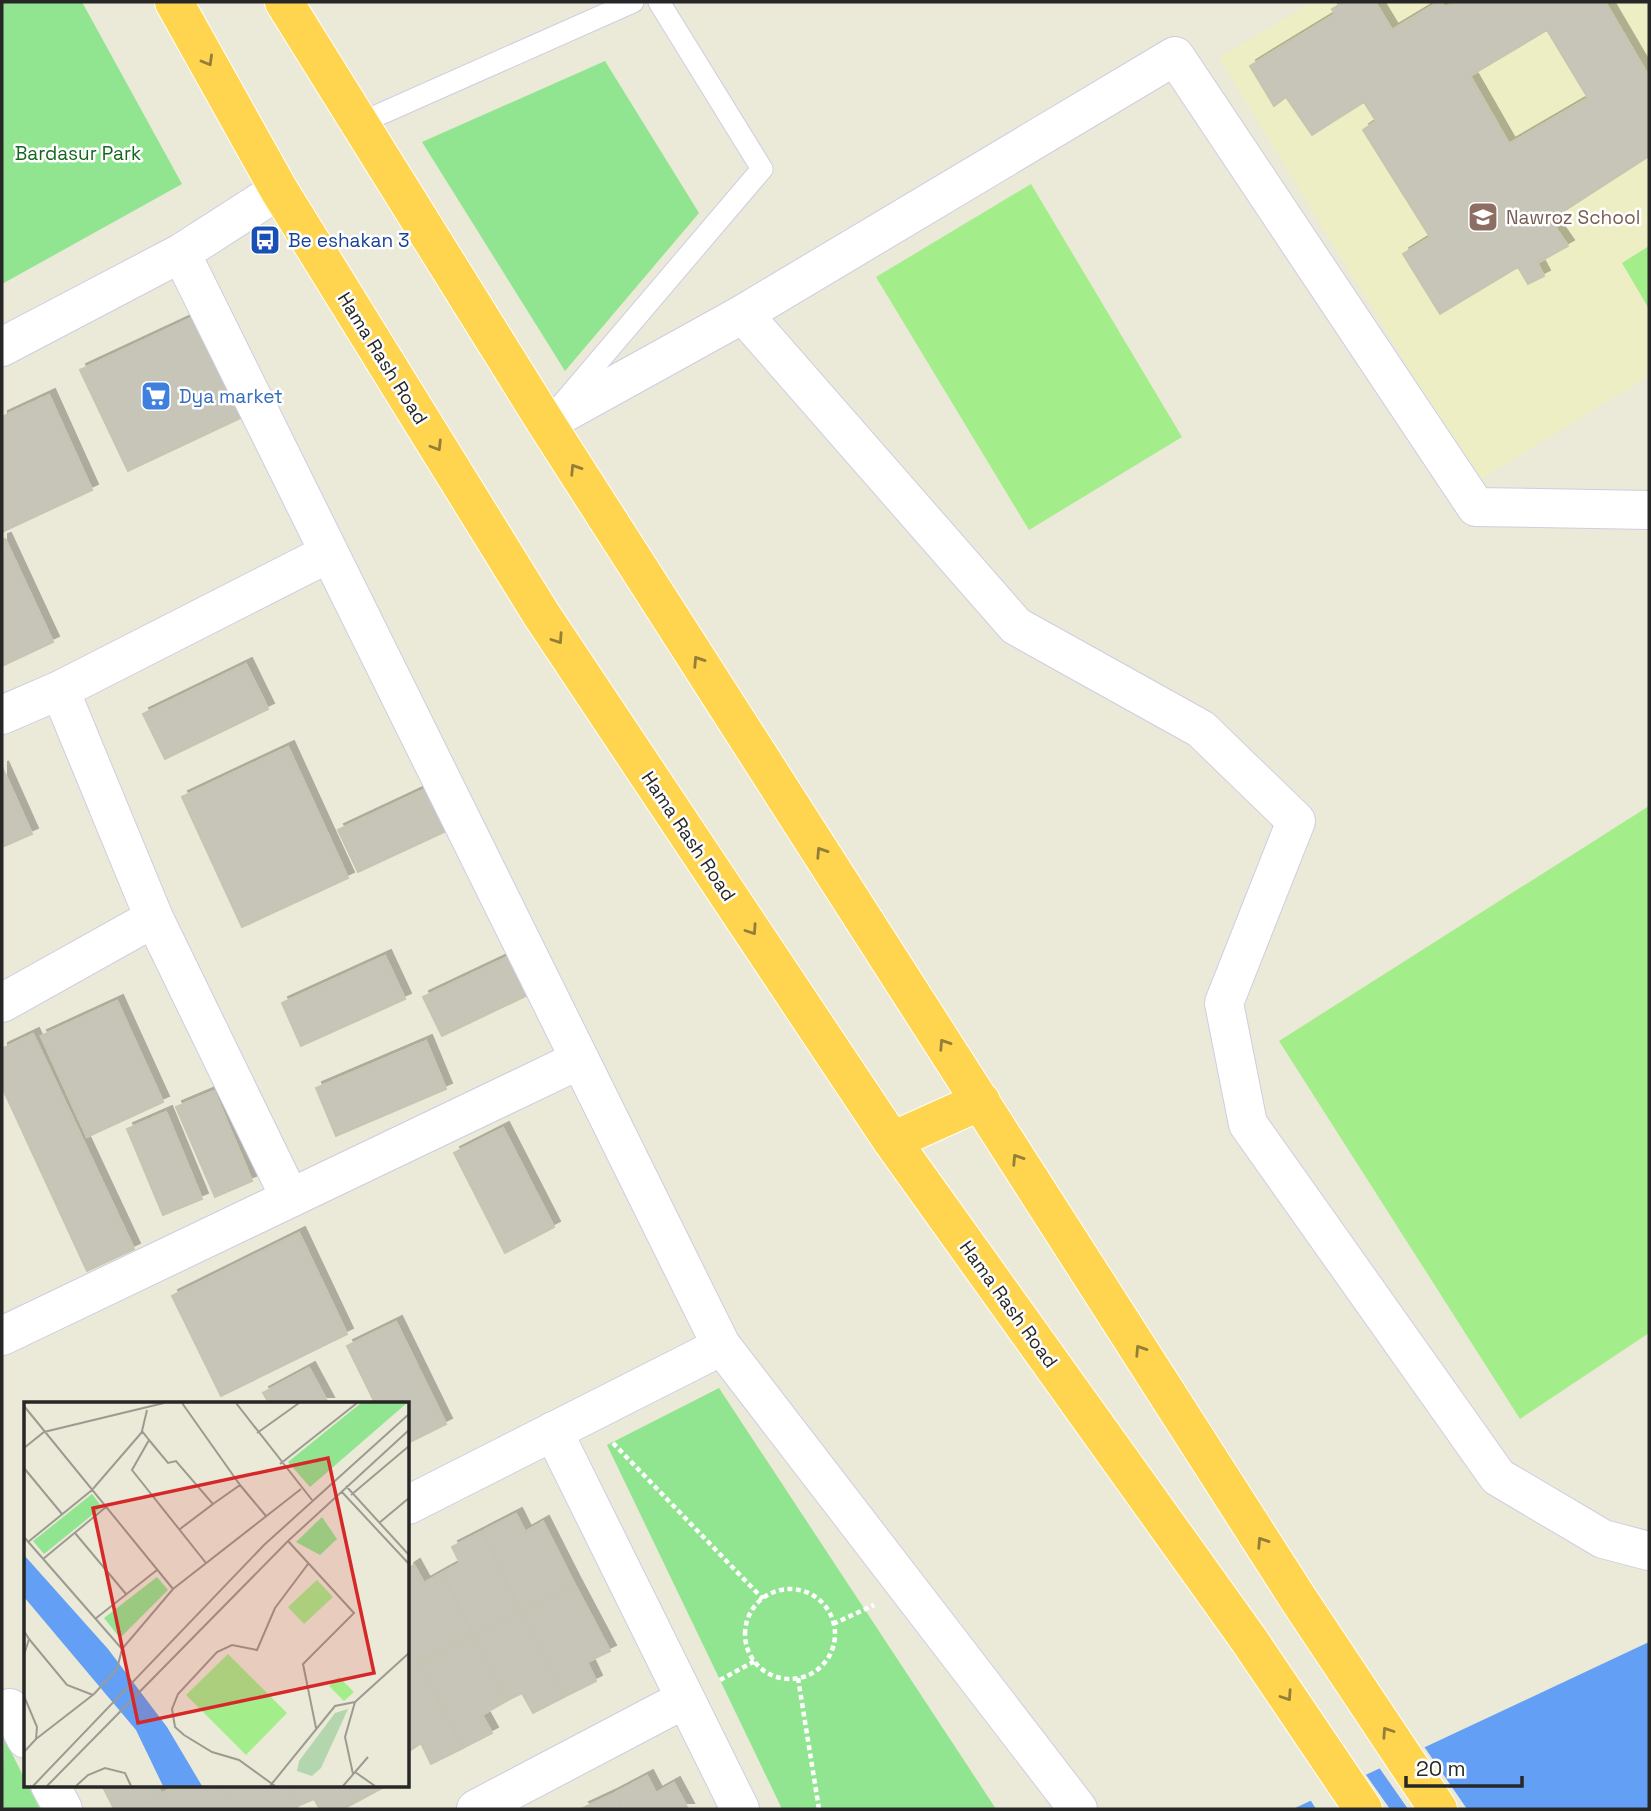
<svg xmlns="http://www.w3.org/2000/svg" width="1651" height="1811" viewBox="0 0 1651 1811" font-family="'Space Grotesk',sans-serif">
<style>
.education{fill:#eeeec5}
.green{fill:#92e590}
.pitch{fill:#a4ed8b}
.water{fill:#639ff4}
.pier{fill:#ebe9d7}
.building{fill:#c6c5b7;stroke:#c6c5b1;stroke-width:2;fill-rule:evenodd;filter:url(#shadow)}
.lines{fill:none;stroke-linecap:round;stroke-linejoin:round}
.lane-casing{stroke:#cfcde1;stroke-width:23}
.street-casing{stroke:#cfcde1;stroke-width:40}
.highway-casing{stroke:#fff;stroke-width:40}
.path{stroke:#fff;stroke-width:4.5;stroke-dasharray:5 3.5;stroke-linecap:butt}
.lane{stroke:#fff;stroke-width:21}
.street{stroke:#fff;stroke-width:38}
.highway{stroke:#ffd44e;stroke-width:38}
.oneway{stroke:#937e3a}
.labels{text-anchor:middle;stroke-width:5;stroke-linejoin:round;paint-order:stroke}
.park-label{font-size:19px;fill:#16661f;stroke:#fff}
.education-label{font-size:19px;fill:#785e54;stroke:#fff;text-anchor:start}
.transit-label{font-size:19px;fill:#164399;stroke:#fff;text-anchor:start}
.street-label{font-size:19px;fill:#272727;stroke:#fff}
.shop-label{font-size:19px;fill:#366cbe;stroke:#fff;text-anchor:start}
.inset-road{fill:none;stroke:#9d9b91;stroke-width:2}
.view{fill:#d62828;fill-opacity:0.15;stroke:#d62828;stroke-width:3.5}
.inset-edge{fill:none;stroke:#272727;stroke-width:3.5}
</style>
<defs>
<filter id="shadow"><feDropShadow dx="6" dy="-6" stdDeviation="0" flood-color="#0004"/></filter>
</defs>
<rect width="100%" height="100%" fill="#ebe9d7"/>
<path class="education" d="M1312,2H1649V376L1478,481L1219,58Z"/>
<path class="green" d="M2,2H82L182,184L2,284Z
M605,61L699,213L565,371L422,142Z
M719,1388L996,1809H782L607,1445Z
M4,1738L40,1809H2Z"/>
<path class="pitch" d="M1031,184L1182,437L1029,530L876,277Z
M1649,246V309L1622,263Z
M1649,806V1333L1520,1419L1279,1041Z"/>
<path class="water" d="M1649,1642V1809H1293Z"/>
<path class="pier" d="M1423,1745L1467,1809H1408L1378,1766Z
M1364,1772L1390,1809H1316L1309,1798Z"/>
<path class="building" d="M1344,2H1375L1392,30L1439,2L1446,7L1455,2H1605L1649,77V156L1550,220L1568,246L1537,263L1544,276L1528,284L1518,267L1440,314L1403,254L1430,237L1363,130L1376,121L1364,102L1312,135L1286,97L1274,106L1250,66L1335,14L1332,9ZM1547,30L1588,98L1509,144L1470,76Z
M202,313L249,414L128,471L80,370Z
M49,395L92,490L2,532V417Z
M5,539L53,642L2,666V540Z
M246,664L268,709L165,759L143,714Z
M288,747L348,878L242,927L182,797Z
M2,767L32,834L2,847Z
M438,783L457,826L358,872L338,830Z
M516,953L534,992L442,1036L423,997Z
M385,956L405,999L301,1046L282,1003Z
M117,1001L163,1102L87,1137L41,1036Z
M33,1034L134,1249L87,1271L2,1087V1049Z
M426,1041L446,1089L336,1136L316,1088Z
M214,1091L252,1181L215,1197L176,1107Z
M166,1112L202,1199L163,1215L127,1129Z
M503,1128L554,1227L505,1253L454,1153Z
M299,1233L347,1334L221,1396L172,1296Z
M396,1322L446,1424L408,1443V1403H375L347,1346Z
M309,1368L328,1403H269L263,1393Z
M516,1514L525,1532L543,1522L575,1585L521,1612L483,1531Z
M483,1531L521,1612L473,1635L442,1573L460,1563L452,1547Z
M414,1565L424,1583L442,1573L473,1635L419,1662L408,1640V1569Z
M575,1585L610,1651L587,1662L596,1681L564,1697L521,1612Z
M521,1612L564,1697L533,1713L522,1693L508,1700L473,1635Z
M473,1635L508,1700L482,1715L492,1733L463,1748L419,1662Z
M408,1640L419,1662L408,1668Z
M419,1662L463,1748L431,1764L421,1743L408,1752V1668Z
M647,1776L656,1793L674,1783L688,1809H622L615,1793Z
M102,1785H157L161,1794L132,1809H114Z
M179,1785H220L232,1809H169L161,1794Z
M220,1785H289L300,1805L294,1809H232Z
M289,1785H348L356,1802L343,1809H320L314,1799L300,1805Z
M348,1785H386V1786L356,1802Z
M615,1793L622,1809H584L583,1808Z
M161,1794L169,1809H132Z"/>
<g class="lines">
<g class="lane-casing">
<path id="lane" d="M358,124L633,2
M563,403L762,169L659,2"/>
</g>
<g class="street-casing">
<path id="street" d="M181,253L721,1345L1078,1809
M743,314L1016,626L1201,729L1296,821L1224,1003L1248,1124L1498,1477L1603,1539L1649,1551
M2,347L181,253L279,190
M546,423L743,314L1175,56L1476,507L1649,510
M60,690L329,553
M2,715L60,690L154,918
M2,1003L154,918L290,1198
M2,1336L579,1060
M553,1431L740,1809
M408,1505L722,1346
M10,1708L26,1739
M50,1785L63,1809
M476,1809L685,1699"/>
</g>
<g class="highway-casing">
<path id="highway" d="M174,2L279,190L541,614L892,1141L1249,1640L1363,1809
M284,2L546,423L1299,1600L1438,1809
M892,1141L981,1101"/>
</g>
<path class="path" d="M613,1443L763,1599
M745 1634a45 45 0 1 1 90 0a45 45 0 1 1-90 0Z
M833,1624L874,1605
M798,1678L819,1809
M720,1680L755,1661"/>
<use href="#lane" class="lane"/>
<use href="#street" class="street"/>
<use href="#highway" class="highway"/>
</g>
<defs><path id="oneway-chevron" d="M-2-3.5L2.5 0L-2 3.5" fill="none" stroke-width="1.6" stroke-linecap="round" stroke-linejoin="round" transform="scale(1.75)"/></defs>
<g class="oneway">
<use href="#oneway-chevron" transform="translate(208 61) rotate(60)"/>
<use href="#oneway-chevron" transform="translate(437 446) rotate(58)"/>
<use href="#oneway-chevron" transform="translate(575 469) rotate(-123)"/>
<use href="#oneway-chevron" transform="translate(558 639) rotate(56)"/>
<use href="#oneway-chevron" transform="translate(698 661) rotate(-123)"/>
<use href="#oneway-chevron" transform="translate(821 852) rotate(-123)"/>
<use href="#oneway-chevron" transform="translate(752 930) rotate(56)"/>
<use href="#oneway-chevron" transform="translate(944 1044) rotate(-123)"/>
<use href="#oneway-chevron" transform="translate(1017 1159) rotate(-123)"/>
<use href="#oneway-chevron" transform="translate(1140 1350) rotate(-123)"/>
<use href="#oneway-chevron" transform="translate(1262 1542) rotate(-123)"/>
<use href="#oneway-chevron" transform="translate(1287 1696) rotate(56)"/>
<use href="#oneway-chevron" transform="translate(1387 1732) rotate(-124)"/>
</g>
<defs>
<g id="school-square" transform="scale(1.575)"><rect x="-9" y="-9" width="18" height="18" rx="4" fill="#8d6e63" stroke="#fff"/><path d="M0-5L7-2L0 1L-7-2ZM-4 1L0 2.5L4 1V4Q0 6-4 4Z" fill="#fff"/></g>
<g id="bus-square" transform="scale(1.575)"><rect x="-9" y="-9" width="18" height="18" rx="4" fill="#1a4fb4" stroke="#fff"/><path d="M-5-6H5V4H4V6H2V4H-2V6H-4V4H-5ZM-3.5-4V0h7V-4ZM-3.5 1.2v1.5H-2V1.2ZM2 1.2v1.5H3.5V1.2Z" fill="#fff"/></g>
<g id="supermarket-square" transform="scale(1.575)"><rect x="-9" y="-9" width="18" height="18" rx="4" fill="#3f7fe0" stroke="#fff"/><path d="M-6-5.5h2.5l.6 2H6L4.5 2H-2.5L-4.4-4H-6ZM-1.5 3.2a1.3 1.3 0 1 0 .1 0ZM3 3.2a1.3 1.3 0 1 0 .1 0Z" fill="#fff"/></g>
</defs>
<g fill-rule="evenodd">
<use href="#school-square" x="1483" y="217"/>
<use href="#bus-square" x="265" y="240"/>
<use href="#supermarket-square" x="156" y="396"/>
</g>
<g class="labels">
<g class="park-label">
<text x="78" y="160">Bardasur Park</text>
</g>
<g class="education-label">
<text x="1506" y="224">Nawroz School</text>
</g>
<g class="transit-label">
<text x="288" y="247">Be eshakan 3</text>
</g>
<g class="street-label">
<text transform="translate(383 358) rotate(58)" y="7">Hama Rash Road</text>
<text transform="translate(689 836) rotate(56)" y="7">Hama Rash Road</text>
<text transform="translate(1009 1304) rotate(54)" y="7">Hama Rash Road</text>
</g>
<g class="shop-label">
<text x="179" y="403">Dya market</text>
</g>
</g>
<g transform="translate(24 1402)">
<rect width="385" height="385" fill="#ebe9d7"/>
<path d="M337,1H383L286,85L264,60ZM68,92L78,105L20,152L9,139ZM298,115L313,137L296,153L272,140ZM133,175L144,188L96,236L80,216Z" fill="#92e590"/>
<path d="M324,307L297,366L288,374L273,369L275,359L311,311Z" fill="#b4d6ae"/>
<path d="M293,178L309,195L280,222L264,205ZM204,252L263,311L222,353L162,293ZM315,275L330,290L320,299L305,284Z" fill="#a4ed8b"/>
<path d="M0,153L84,247L143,325L178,384H139L112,328L0,195Z" fill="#639ff4"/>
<path class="inset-road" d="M158,1L216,83L189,102M212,1L288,98M0,4L149,187M123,8L118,29L125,38L108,68L182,161M233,31L275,1M125,38L144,61L152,59L189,102L156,127M0,46L20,30L140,1M256,62L333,1M0,66L38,112M216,83L242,114M322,84L385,153M317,89L385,162M327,93L385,44M355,121L385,96M51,131L102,192M0,135L98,247M264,139L330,211L279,262L292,326M4,140L68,88L118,30M19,157L82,105M71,217L133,168M0,229L5,237L0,253M5,237L43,283L69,293M0,294L13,325L12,337L0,350M12,337L70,292L93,267L98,247L149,187L277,87M331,370L351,384M329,372L321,335L331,300M9,384L240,143L385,12M23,384L264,139L385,28M52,384L64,373L81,366L101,371L107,384M246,384L311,304L331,300L385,251M251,384L215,358L188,350L160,333L151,325L148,307L154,292L193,250L208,243L233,248L251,206L284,162M319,384L344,355"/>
<path class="view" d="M304,56L350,271L114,321L69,106Z"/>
<rect width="385" height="385" class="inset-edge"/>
</g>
<rect width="1651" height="1811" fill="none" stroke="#272727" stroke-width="7"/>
<path d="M1406 1776v10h116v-10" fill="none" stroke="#272727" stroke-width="3.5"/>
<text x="1416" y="1776" font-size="21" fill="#272727" stroke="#ffffff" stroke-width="5" paint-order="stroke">20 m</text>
</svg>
